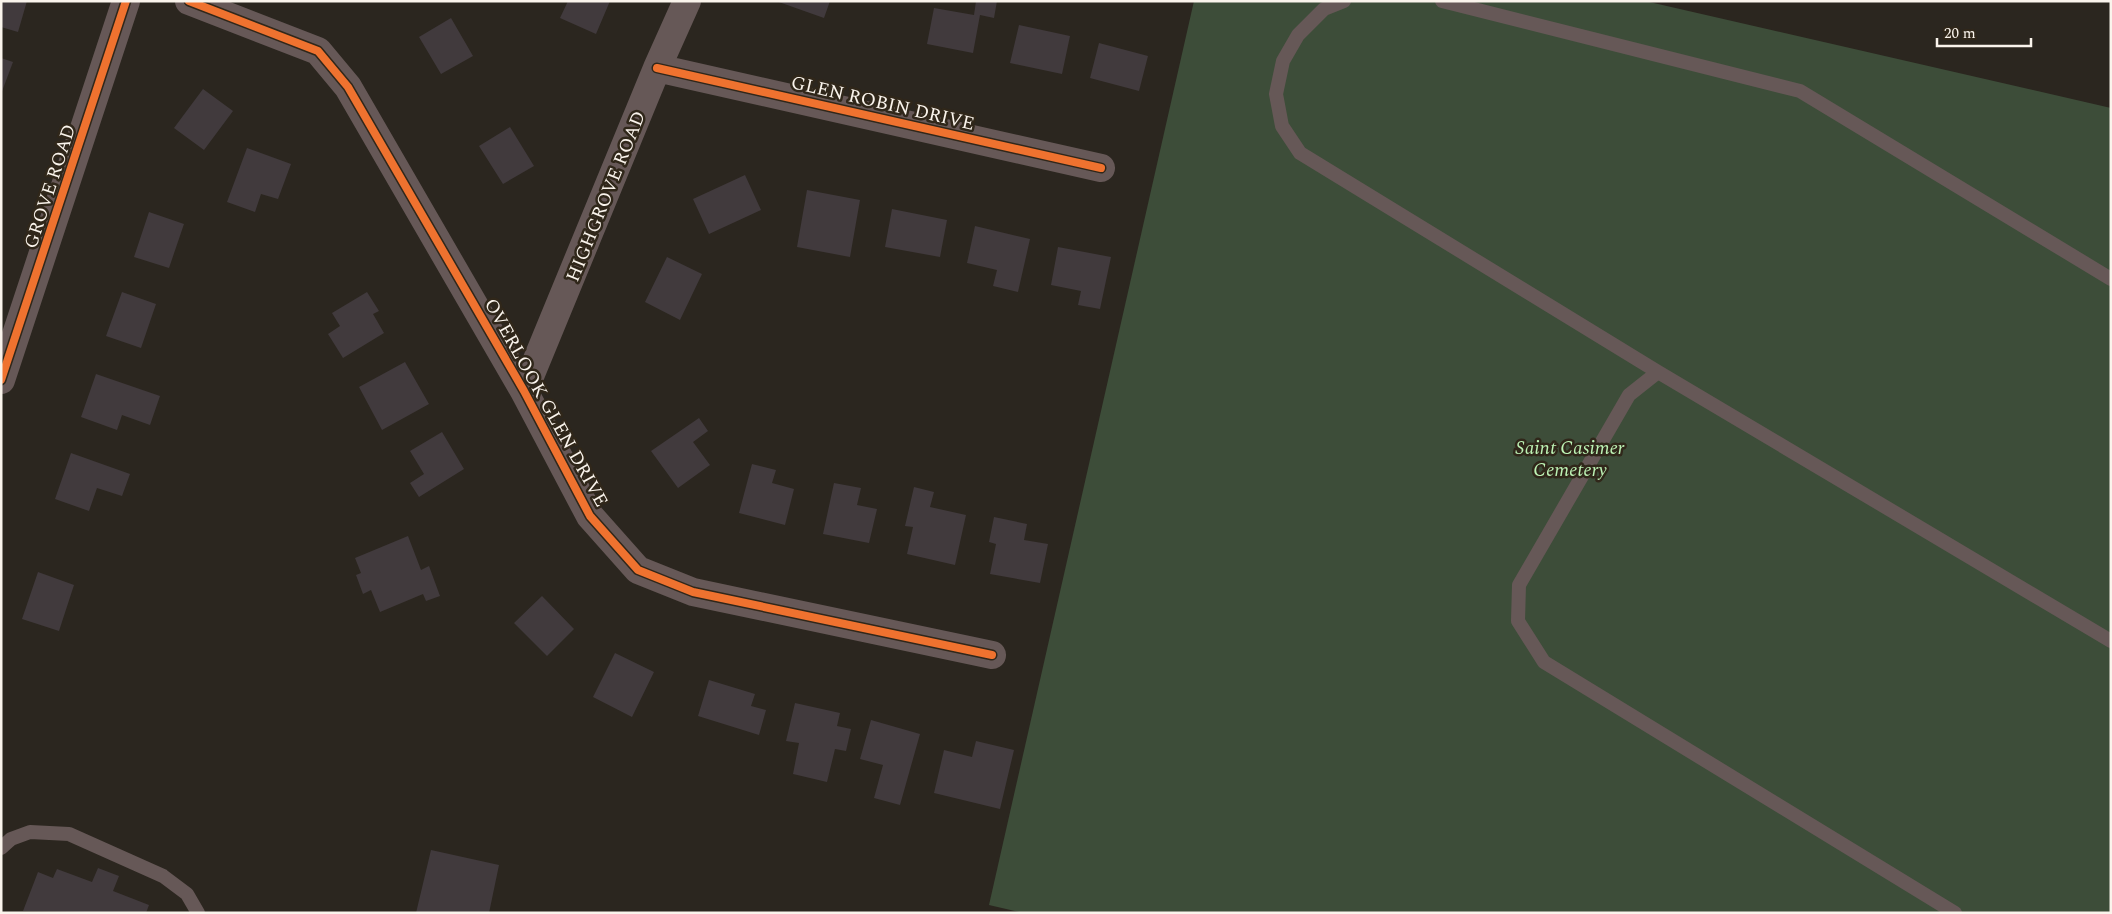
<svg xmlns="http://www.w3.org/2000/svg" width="2112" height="914" viewBox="0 0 2112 914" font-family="Spectral,serif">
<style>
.green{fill:#3d4d39}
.building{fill:#413a3d}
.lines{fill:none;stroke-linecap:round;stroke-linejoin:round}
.lane{stroke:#665857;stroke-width:14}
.street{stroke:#665857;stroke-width:28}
.cycleway-casing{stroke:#30271a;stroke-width:11}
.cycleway{stroke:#ef722f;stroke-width:8}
.labels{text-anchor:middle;stroke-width:5;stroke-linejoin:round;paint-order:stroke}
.street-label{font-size:19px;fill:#faf4ec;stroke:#30271a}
.park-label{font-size:19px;font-style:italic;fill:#bdf3b5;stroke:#30271a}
</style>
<rect width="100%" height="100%" fill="#2b261f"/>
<path class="green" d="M1194,1H1645L2111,108V913H1024L989,905Z"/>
<path class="building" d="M1,1H27L18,32L1,27Z
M568,1H610L596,34L560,18Z
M776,1H830L824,18Z
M976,1H997L994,18L980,15L973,53L927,44L934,8L974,15Z
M451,18L473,56L441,74L419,37Z
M1019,25L1070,36L1062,74L1010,63Z
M1099,43L1148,56L1139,91L1090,78Z
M1,58L13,62L1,94Z
M203,89L233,111L204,150L174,128Z
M510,127L534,166L503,184L479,146Z
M247,148L291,164L278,199L261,194L255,212L227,202Z
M745,175L761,210L709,234L693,199Z
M807,190L860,200L850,257L797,247Z
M892,209L947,220L940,257L885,247Z
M149,212L184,224L169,268L134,257Z
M975,226L1030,239L1018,292L993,286L997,270L967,263Z
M1058,247L1111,257L1100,309L1078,305L1081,291L1051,285Z
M667,257L702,274L680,320L645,302Z
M122,292L156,304L141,348L106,336Z
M367,292L379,311L373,314L384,333L343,358L328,334L340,326L332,313Z
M405,362L429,404L382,430L359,387Z
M96,374L160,396L150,425L122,415L117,430L81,417Z
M699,418L708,431L693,442L710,465L678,488L651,451Z
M442,432L464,469L419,497L410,483L424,474L410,451Z
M71,453L130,474L122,496L97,488L89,511L55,499Z
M752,464L776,470L772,483L794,489L785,525L739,513Z
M834,483L861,488L857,505L877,509L869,543L823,534Z
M914,487L934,492L930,507L966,515L955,565L907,554L913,527L905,526Z
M994,517L1027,524L1024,540L1048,544L1040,583L990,574L996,544L989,542Z
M408,536L421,570L429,566L440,596L426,601L423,594L380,612L371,590L363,594L356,575L361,573L355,558Z
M38,572L74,585L59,631L22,619Z
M542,596L574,629L547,656L514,623Z
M615,653L654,672L632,717L593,697Z
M709,680L755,694L751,706L766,710L759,735L698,716Z
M795,703L840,713L837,726L851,729L846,751L835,749L827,782L793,774L799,743L786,741Z
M871,720L920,734L900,805L874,798L883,765L860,759Z
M976,741L1014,750L1000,809L934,793L944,750L972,757Z
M431,850L499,865L489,913H416Z
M98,868L119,876L113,891L149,905L146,913L23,911L38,872L53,878L57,869L92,882Z"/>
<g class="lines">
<path class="lane" d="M1344,1L1324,9L1298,35L1283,61L1276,94L1282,126L1300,153L1658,372L2111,641
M1442,1L1800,91L2111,279
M1658,372L1629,395L1519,585L1518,621L1544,662L1955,913
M1,848L11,839L30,832L69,834L163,876L187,894L198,913"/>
<path class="street" d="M189,1L318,51L348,87L524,391L590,516L638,570L693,592L992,655
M657,68L1101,168
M1,380L126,1
M524,391L657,68L687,1"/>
<g class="cycleway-casing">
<path id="cycleway" d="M189,1L318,51L348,87L524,391L590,516L638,570L693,592L992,655
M657,68L1101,168
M1,380L126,1"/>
</g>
<use href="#cycleway" class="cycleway"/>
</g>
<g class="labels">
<g class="street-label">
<text transform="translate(883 102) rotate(13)" y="7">GLEN ROBIN DRIVE</text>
<text transform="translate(49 186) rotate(-72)" y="7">GROVE ROAD</text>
<text transform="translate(605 196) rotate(-68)" y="7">HIGHGROVE ROAD</text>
<text transform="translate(547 402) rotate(61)" y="7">OVERLOOK GLEN DRIVE</text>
</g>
<g class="park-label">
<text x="1570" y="454">Saint Casimer<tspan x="1570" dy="22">Cemetery</tspan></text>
</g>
</g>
<rect width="2112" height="914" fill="none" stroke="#faf4ec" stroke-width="5"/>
<path d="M1937 38v8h94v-8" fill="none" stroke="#faf4ec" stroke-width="2.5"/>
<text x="1944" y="38" font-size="15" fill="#faf4ec" stroke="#30271a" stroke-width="4" paint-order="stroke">20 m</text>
</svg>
